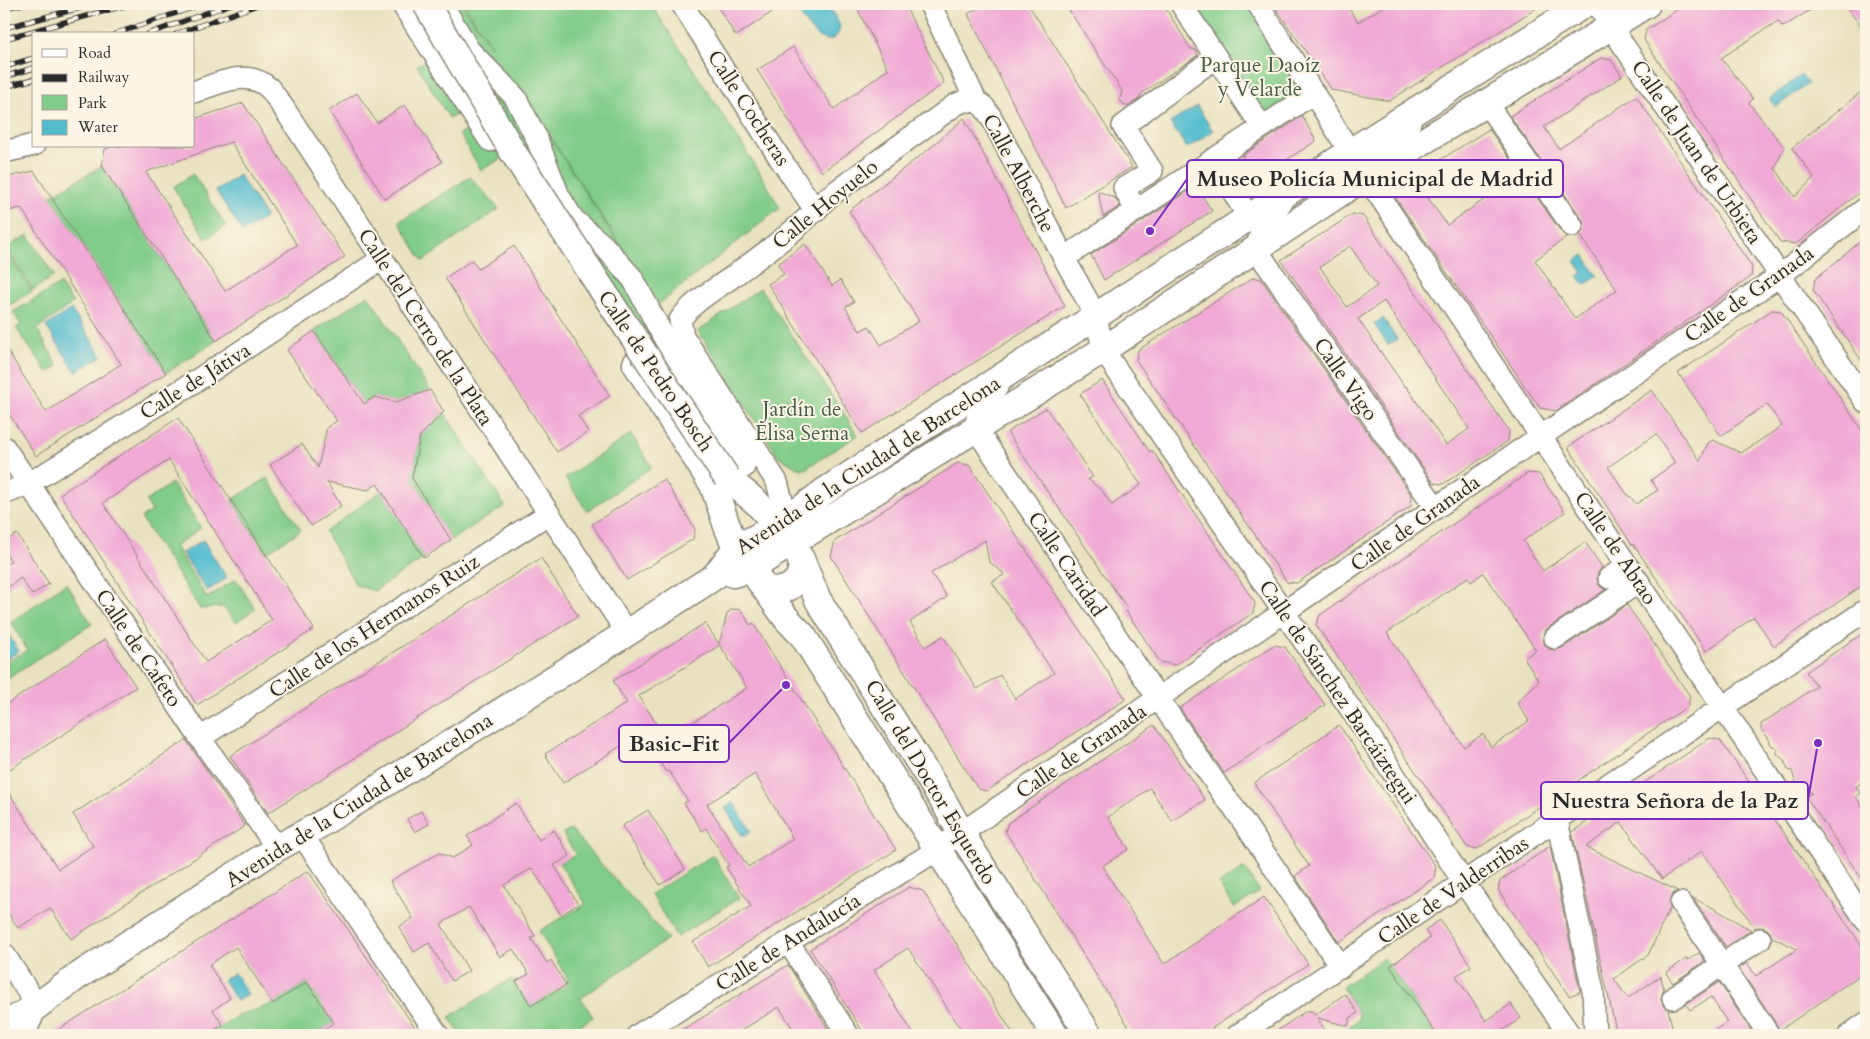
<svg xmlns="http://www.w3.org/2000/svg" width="1870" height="1039" viewBox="0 0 1870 1039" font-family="Cardo,serif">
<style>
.green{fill:#81cc89;stroke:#567c5a}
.water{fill:#52bcce;stroke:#3e747c}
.building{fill:#f0aad5;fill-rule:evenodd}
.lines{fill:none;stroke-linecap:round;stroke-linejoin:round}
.minor-casing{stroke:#8a8676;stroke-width:24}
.major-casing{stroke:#8a8676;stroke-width:29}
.minor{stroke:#fff;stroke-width:21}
.major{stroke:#fff;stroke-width:26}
.rail-casing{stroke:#2b2b2b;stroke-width:5.5}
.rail{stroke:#fcf5e5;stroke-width:4;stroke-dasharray:11;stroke-linecap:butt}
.major-bridge-casing{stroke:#8a8676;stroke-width:29;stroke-linecap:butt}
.major-bridge{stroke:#fff;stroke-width:26}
.labels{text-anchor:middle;stroke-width:4;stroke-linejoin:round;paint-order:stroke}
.park-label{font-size:21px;fill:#455b47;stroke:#fcf5e5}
.street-label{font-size:21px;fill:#2b2b2b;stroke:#fcf5e5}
.leader{fill:none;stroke:#7b2cbf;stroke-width:2}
.callout-dot{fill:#7b2cbf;stroke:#fcf5e5;stroke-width:2}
.callout{fill:#fcf5e5;stroke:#7b2cbf;stroke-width:2}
.callout-label{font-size:22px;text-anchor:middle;font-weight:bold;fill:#2b2b2b}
</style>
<rect width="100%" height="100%" fill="#fcf5e5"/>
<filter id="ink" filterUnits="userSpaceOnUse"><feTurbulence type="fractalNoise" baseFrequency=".02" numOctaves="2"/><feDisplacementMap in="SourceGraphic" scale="10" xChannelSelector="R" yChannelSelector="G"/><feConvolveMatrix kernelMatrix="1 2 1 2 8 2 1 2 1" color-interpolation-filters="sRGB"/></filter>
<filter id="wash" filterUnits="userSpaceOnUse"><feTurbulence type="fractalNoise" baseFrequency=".0096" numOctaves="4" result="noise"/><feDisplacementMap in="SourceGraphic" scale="20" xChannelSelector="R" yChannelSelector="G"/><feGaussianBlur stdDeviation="1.12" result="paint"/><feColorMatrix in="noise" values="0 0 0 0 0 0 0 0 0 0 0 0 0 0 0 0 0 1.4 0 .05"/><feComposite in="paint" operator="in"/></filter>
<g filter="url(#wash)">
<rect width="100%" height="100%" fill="#e9e2c0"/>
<path class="green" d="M445,4H462L491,46L464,4H651L759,171L780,208L659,304L536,115L630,262L519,149L481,170L459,134L498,115L489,101L449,118L417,65L472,42Z
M1177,4H1251L1309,94L1255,128Z
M102,166L216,341L166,373L50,196Z
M193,174L226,226L206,239L173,187Z
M470,177L499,209L423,261L399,222Z
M570,228L591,243L620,278L655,332L707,426Z
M28,235L54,276L33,290L6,248Z
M5,249L32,291L10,305L4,295Z
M60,284L73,303L37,329L58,366L48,373L16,328L21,325L13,312Z
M760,288L858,435L805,469L797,468L778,456L698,331Z
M368,295L430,390L395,403L374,397L364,404L314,331Z
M444,412L505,506L451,540L409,474L413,470L420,436Z
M631,434L652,467L587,511L565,478Z
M267,478L301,530L266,553L232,500Z
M172,483L201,528L175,546L207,598L236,579L255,609L236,622L223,607L200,609L141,518L152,511L146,501Z
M381,491L426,557L374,591L356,585L325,532Z
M66,583L92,624L4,680V664L27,650L11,622Z
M571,830L668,939L581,998L593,1017L564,1035H461L449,1017L511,979L531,1006L569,981L539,931L586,904L559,863L576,855L563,834Z
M713,855L739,898L677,937L651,894Z
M1245,868L1259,892L1234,908L1219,884Z
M1384,958L1390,966L1437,1035H1339L1359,1019L1358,1013L1342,987Z
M308,982L334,1023L313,1035H206L239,1015L273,1004Z"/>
<path class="water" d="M794,4H828L840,26C839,31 838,37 832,39C817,46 800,15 794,4Z
M1801,75L1808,84L1776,107L1769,99Z
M1197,106L1213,131L1187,148L1170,123Z
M239,175L266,217L243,232L216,191Z
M1584,255L1598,276L1585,285L1578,276L1583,273L1575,261Z
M71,309L102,356L76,372L46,326Z
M1383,318L1397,339L1388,345L1374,324Z
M203,540L227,578L207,591L182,553Z
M6,631L19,651L4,661V632Z
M733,802L751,831L743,837L725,808Z
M234,973L248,994L237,1001L223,980Z"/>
<g id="blocks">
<path class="building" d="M716,4H784L736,36Z
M855,4H904L944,83L822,172L757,70L793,47L834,109L888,69Z
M985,4H1028L1132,167L1066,208L968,14Z
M1065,4H1163L1191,49L1196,50L1198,55L1141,94L1140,98L1129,106H1125L1120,100L1122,91Z
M1273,4H1346L1358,22L1388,4H1543L1389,101L1332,90Z
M1686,4H1820L1783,27L1778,21L1721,58L1753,99L1749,103L1784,147L1775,168L1795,197L1814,177L1792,148L1866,88V187L1796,244L1780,242L1644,40L1646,30Z
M1844,4H1866V33Z
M1601,58L1611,60L1622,76L1544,127L1559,149L1636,96L1752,267L1751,277L1556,411L1540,408L1395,197L1396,188L1489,129L1562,233L1567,237L1535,260L1575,319L1617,290L1580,235L1583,231L1584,225L1582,219L1510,116ZM1484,163L1501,188L1447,225L1428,198Z
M357,93L377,123L405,105L442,162L385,199L329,111Z
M243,103L345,257L216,341L102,166L105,149L114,146H194V119ZM231,142L297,245L225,291L146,172Z
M1302,116L1316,141L1255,180L1242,156Z
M964,118L1065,306L862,433L768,284L784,274L778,264L805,244L832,286L840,280L854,302L845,307L860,331L869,326L881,345L919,321L849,211L930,148Z
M34,171L166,373L36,456L4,406V345L46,412L121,364L21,208L4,212V178Z
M1196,186L1212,211L1104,280L1091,255Z
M1098,191L1115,198L1120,206L1103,217Z
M1353,214L1363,216L1509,431L1508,441L1443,484L1434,483L1281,260ZM1350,246L1377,286L1347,307L1320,267ZM1384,301L1469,429L1446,445L1406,386L1405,387L1358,319Z
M1866,237V367L1813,290L1815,279Z
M514,246L610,396L578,416L588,432L557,452L445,278L472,260L478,269Z
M1254,277L1261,279L1412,496L1411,506L1297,583L1287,582L1136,360L1138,350Z
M1772,310L1781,311L1866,436V583L1774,646L1754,617L1706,651L1633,544L1632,545L1568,447L1652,390L1700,461L1708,443L1713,440L1741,453L1782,426L1767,404L1721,436L1678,373ZM1656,434L1675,463L1651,480L1658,490L1636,504L1630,496L1629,497L1608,467Z
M314,331L364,404L374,397L396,402L430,390L444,412L420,436L412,478L451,540L424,558L377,484L368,490L327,482L341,506L311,526L270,465L302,444L318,468L327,427L337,421L287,350Z
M1102,380L1150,452L1152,450L1255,603L1253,613L1175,665L1160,662L1126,611L1127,608L1007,432L1046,408L1093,477L1088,479L1103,492L1112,505L1141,485L1080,394Z
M178,418L314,629L197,705L60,494ZM169,460L272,620L206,662L103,503Z
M958,463L969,465L1126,699L987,791L978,789L831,556L835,541ZM985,540L989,562L1005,574L992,582L1054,673L1015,699L1000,675L977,689L943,636L925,647L910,622L947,597L931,573Z
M1528,473L1539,474L1565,512L1523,541L1543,571L1585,542L1602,567L1598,573L1597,579L1599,585L1605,590L1548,628L1544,632L1543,638L1545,645L1549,649L1555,650L1562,648L1627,605L1690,696L1688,706L1477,849L1467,847L1316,625L1320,615ZM1483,573L1536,650L1524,658L1539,681L1517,702L1529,721L1491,747L1483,734L1464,747L1387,633L1468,577L1471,582Z
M664,479L695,529L693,539L627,580L592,524Z
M17,534L49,584L32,595L21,578L4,590V566L11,561L4,551V542Z
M541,558L578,616L268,813L230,756Z
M737,609L742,611L750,625L753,623L896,850L708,967L693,942L751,906L726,867L729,866L706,828L702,831L684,803L688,801L669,771L666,772L641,733L563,783L545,754L627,703L613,681L705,623L719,644L727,614L731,610ZM720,645L747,688L666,739L639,696ZM755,774L793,839L748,867L707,804Z
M1866,631V779L1856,787L1861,793L1856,797L1866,812V885L1806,797L1812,793L1795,781L1792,771L1788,770L1784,760L1777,754V748L1771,745L1768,737L1761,730V724L1817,686L1806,672Z
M105,639L136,687L4,773V706Z
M1274,645L1285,647L1325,705L1224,773L1180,708Z
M1154,725L1205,800L1172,821L1150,788L1108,817L1129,849L1102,866L1164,964L1264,897L1308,964L1202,1035H1134L1005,831L1008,823Z
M1339,725L1436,867L1434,878L1339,942L1295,876L1309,866L1254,783Z
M1710,738L1720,740L1866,952V971L1780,1030L1739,968L1747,963L1756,976L1797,949L1772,937L1770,932L1766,928L1760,927L1755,928L1702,851L1662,879L1621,822L1586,847L1678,891L1674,893L1670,898V908L1648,955L1614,979L1628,998L1661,976L1664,990L1661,999L1663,1005L1668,1009L1674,1035H1617L1572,832Z
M186,740L245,826L71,939L50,908L18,928L4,907V785L58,869L93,846L73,814Z
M516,803L539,840L554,830L570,856L554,865L578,904L561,915L532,868L504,885L535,936L531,938L547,963L551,960L566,985L531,1006L516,981L529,974L513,949L500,957L469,907L441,924L469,971L452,981L429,943L414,952L399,927L413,918L390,881L439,853L453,858L473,845L467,836Z
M648,810L685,869L660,885L622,826Z
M421,811L429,824L415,832L407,819Z
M1550,846L1580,992L1569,996L1498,890L1500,881Z
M308,871L420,1035H313L334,1023L307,982L273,1004L236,947L209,965L230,998L213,1010L223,1025L206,1035H50Z
M909,887L923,891L1014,1035H965L908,948L874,970L914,1035H865L810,949Z
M1693,898L1715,909L1751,930L1726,947Z
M1440,920L1471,966L1456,976L1486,1021L1511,1004L1521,1018L1496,1035H1437L1390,966L1430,938L1425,930Z
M1699,953L1705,961L1673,983L1666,973L1687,958L1688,960Z
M788,965L832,1035H797L779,1007L734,1035H674Z
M1719,982L1754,1035H1708L1727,1022L1711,997L1690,1010L1686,1004Z
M1345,994L1358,1013L1350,1018L1348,1026L1317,1018L1328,1035H1271L1306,1011H1312L1315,1015Z"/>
</g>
</g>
<g filter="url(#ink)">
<use href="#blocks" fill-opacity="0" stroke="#8a8676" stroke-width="1"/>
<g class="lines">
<g class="minor-casing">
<path id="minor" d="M442,4L469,50L515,97L536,137L559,196L573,219L604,246L633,279L670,349L744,467
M682,4L779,157L816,211
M930,4L976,101L984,107L991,117L1064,258L1096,316L1103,350L1370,737L1464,883L1570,1035
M1181,4L1262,127
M1258,4L1350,152
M1597,4L1611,27L1866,402
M194,92C216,84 247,68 269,88C274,93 278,101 283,107L627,633
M1486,103L1572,226
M1410,123L1376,156L1366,176L1866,921
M4,152L34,145
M1213,159L1249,218
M1331,193L1356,164L1362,145
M1285,198L1263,226L1256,249L1436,508
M1136,211L1124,188L1152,171L1123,126L1216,57
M1064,258L1314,93
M997,388L978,405L976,429L1225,797L1232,805L1341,967
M4,447L200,738L277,848
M4,494L28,484L188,386L382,259
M778,526L782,501L777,482L683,336L680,320C694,299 720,287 739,272C769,250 802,226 827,198L955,105L964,101H976
M1609,578L1628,566
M1555,638L1639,582
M200,738L548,514
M1557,820L1593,991L1595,1035
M302,835L438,1035
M1681,903L1769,1035
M788,942L848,1035
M4,954L37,1006L24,1035
M1673,998L1760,939
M638,1035L929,855L1519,451L1781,275L1866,208
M1238,1035L1866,610
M1849,1035L1866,1023"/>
</g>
<g class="major-casing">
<path id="major" d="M405,4L491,138
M636,364L713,485L727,526L736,548L786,618L803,636L1055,1035
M727,478L756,502L778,526L801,559L818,600L944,802L961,833L1089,1035
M733,574L750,569L1103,350L1366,176L1567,54L1647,4
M764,587C785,597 805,582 801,559
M4,1025L37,1006L78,976L277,848L319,825L627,633L706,582L715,576L736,548L778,526L825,491L1350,152L1585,4"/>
</g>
<use href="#minor" class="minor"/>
<use href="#major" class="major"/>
<g class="rail-casing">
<path id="rail" d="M4,8L22,4
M4,28L95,4
M115,34L203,4
M148,34L231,4
M176,34L260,4
M4,39L130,4
M4,67L34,58
M4,77L34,68
M4,87L34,79"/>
</g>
<use href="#rail" class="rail"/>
<g class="major-bridge-casing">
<path id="major-bridge" d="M426,4L513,152L614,308L727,478"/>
</g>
<use href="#major-bridge" class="major-bridge"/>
</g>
</g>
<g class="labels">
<g class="park-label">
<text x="1260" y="72">Parque Daoíz<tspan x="1260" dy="24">y Velarde</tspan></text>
<text x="802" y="416">Jardín de<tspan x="802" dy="24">Elisa Serna</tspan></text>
</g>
<g class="street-label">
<text transform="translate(749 108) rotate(57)" y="7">Calle Cocheras</text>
<text transform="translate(1697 152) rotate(56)" y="7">Calle de Juan de Urbieta</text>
<text transform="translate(1019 173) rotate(62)" y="7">Calle Alberche</text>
<text transform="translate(825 204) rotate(-39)" y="7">Calle Hoyuelo</text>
<text transform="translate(1749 294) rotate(-35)" y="7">Calle de Granada</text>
<text transform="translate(426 327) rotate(57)" y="7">Calle del Cerro de la Plata</text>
<text transform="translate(656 371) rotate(56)" y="7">Calle de Pedro Bosch</text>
<text transform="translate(1346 379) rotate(55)" y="7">Calle Vigo</text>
<text transform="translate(195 381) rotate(-32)" y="7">Calle de Játiva</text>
<text transform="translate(868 465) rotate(-33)" y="7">Avenida de la Ciudad de Barcelona</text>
<text transform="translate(1415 523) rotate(-35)" y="7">Calle de Granada</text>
<text transform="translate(1616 548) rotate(56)" y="7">Calle de Abtao</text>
<text transform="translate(1067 564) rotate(56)" y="7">Calle Caridad</text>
<text transform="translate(374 626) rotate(-33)" y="7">Calle de los Hermanos Ruiz</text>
<text transform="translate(139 648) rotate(56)" y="7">Calle de Cafeto</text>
<text transform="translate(1338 692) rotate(56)" y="7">Calle de Sánchez Barcáiztegui</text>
<text transform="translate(1081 751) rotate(-34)" y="7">Calle de Granada</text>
<text transform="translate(931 782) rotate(59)" y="7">Calle del Doctor Esquerdo</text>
<text transform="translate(359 800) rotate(-32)" y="7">Avenida de la Ciudad de Barcelona</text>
<text transform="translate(1453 890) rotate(-34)" y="7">Calle de Valderribas</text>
<text transform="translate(788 942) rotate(-32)" y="7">Calle de Andalucía</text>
</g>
</g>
<path class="leader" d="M1150 231L1187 179M786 685L729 743M1818 743L1808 800"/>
<g class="callout-dot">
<circle cx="1150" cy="231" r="5"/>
<circle cx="786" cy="685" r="5"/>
<circle cx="1818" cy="743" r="5"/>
</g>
<g class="callout">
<rect x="1187" y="160" width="376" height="37" rx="5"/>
<rect x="619" y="725" width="110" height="37" rx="5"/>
<rect x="1541" y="782" width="267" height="37" rx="5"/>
</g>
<g class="callout-label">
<text x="1375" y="186">Museo Policía Municipal de Madrid</text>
<text x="674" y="751">Basic-Fit</text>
<text x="1675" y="808">Nuestra Señora de la Paz</text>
</g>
<rect width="1870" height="1039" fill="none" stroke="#fcf5e5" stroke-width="20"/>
<rect x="32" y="32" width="162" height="115" fill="#fcf5e5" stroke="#a8a49b"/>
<rect x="42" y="49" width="25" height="8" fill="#ffffff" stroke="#a8a49b"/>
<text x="78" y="58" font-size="15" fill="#2b2b2b">Road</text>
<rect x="42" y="74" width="25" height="8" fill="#2b2b2b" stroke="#a8a49b"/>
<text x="78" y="82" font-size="15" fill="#2b2b2b">Railway</text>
<rect x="42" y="95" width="25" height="15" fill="#81cc89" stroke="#a8a49b"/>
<text x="78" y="108" font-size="15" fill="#2b2b2b">Park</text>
<rect x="42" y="120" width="25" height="15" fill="#52bcce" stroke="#a8a49b"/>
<text x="78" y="132" font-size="15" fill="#2b2b2b">Water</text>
</svg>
